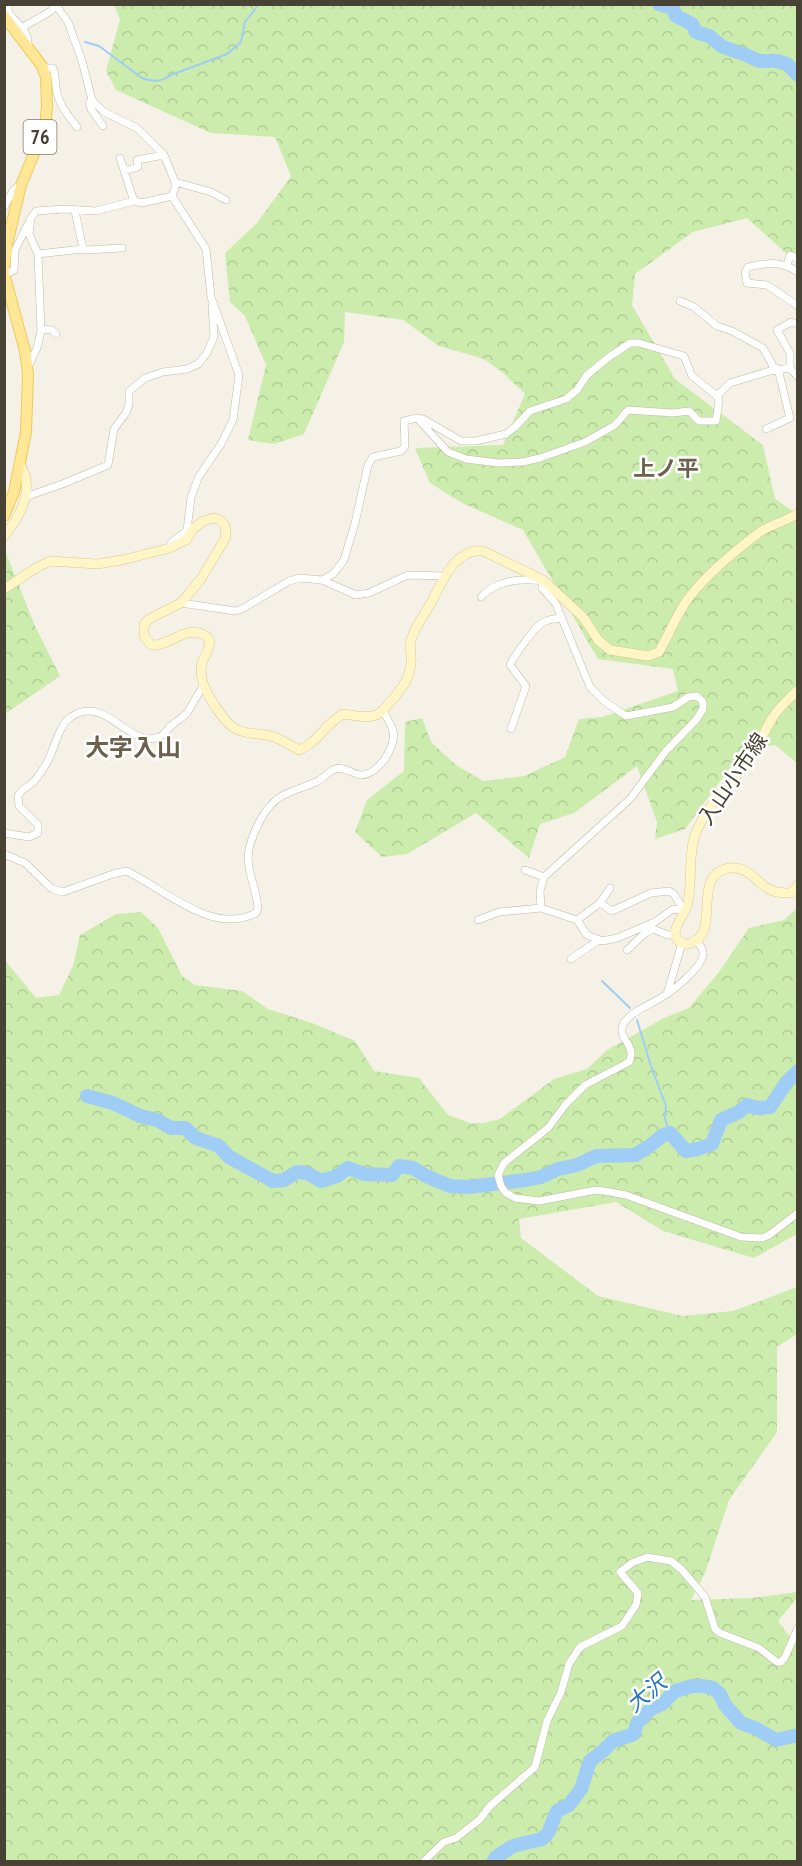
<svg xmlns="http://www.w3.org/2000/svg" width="802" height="1866" viewBox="0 0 802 1866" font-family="'PT Sans Narrow','Noto Sans JP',sans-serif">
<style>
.forest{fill:url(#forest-crowns)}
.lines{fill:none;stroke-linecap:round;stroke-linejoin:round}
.stream{stroke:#9fcdf6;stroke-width:2}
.river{stroke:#9fcdf6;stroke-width:14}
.street-casing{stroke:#c1baa8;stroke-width:8}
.secondary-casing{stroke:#d8ca93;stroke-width:10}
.primary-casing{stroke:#edca5d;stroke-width:12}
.street{stroke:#fff;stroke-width:7}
.secondary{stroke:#fff5c6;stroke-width:9}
.primary{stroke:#ffe795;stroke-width:10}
.labels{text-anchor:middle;stroke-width:5;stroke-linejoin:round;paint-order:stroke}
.shield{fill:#fff;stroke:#7f7b72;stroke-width:1.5}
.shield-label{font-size:20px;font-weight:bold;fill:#484235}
.street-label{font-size:21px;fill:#484235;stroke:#fff}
.neighbourhood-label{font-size:22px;font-weight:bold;fill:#6c614c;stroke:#fff}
.water-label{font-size:22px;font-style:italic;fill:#2674bd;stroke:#fff}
.quarter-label{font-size:24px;font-weight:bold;fill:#6c614c;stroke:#fff}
</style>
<defs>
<pattern id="forest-crowns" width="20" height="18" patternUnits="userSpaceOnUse" patternTransform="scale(1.5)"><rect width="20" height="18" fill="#cbecac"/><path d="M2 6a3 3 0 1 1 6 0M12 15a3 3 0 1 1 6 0" fill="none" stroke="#b0cc95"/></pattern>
</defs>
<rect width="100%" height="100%" fill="#f5f1e7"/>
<path class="forest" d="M114,5H797V263L747,218L693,232L635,274L632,305L675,379L763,445L775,499L797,514V763L775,745L743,750L685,829L655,839L657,822L637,766L574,813L540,824L529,858L476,813L407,854L382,857L355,832L367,800L404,771L405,722L422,718L431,742L456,765L483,781L524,776L565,757L579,719L602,717L678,691L673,669L598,659L523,530L462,503L430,483L415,448L503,445L525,394L502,372L484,359L439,346L403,320L345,312L344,342L304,434L274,444L248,440L266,365L245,316L230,302L225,253L257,223L291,176L275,137L211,133L116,90L106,71L120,19Z
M4,548L35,626L60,676L5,714Z
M797,908V1234L754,1258L663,1231L616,1202L519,1219L521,1238L598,1296L683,1316L733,1311L797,1287V1334L777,1347V1432L729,1500L705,1573L691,1600L752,1598L797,1592V1598L778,1621L797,1646V1861H5L4,959L36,998L59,995L73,966L80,935L116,914L141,912L158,928L182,976L195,985L242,991L268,1009L312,1023L355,1041L374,1071L419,1078L448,1115L470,1123H484L500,1119L554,1079L587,1069L607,1050L664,1018L689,1008L719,972L749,928L784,920Z"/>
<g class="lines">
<path class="stream" d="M85,42L99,46L142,78C152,82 162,82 171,75L227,54L241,42L245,22L259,4
M602,981L630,1008
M637,1020L651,1066L666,1106L665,1119L670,1133"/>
<path class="river" d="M659,4L673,8L676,16L692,24L696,32L709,36L723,47L746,55L759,61H777L787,64L798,75
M87,1096L113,1103L140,1116L157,1120L171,1128H185L196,1138L219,1146L229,1157L273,1181L284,1180L297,1172L307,1173L321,1181L337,1176L348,1168L364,1174L392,1175L399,1166L413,1168L426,1176L450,1186L468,1187L526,1180L541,1177L558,1169L577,1165L596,1156L635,1155L651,1145L663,1135L670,1133L686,1151L698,1149L712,1144L721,1120L739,1112L747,1105L758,1108L770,1107L786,1083L798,1071
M493,1862L496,1857L513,1846L542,1839L548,1833L557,1811L569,1805L581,1789L590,1761L603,1751L613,1741L634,1734L637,1723L651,1709L662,1704L675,1691L692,1686H702L713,1688L720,1694L725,1705L741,1723L755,1728L776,1740L798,1735"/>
<g class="street-casing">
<path id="street" d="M6,4L10,15
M55,4L68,22L82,61L92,100L104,112L137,128L164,155L175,182V188L172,196
M5,17L10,15C19,24 29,32 28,45
M23,27L51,11L56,4
M43,68H53C56,77 55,84 57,93C60,106 69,117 77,127
M92,100L89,103L91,109L103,126
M120,158L134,201
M124,171L138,167L137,160L164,155
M175,182L211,192L226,200
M4,207L14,189L21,185
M83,249L86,250L122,248
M38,254L83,249L75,211
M787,265L790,255L798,259
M798,272C780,260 767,263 748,267L745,272L747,283L767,285L798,306
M5,275L14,270L15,250L31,218
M680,301L694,307L717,326L732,331L763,348L773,366L778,369L790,418L766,429
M41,329L52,330L56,334
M28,367L37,348L41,331L38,254L29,234L31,218L36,211L65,209L96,211L134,201L142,203L172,196
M790,368V353L777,330L791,322L798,324
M418,419L448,452L466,459L499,463L522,462L540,458L585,442L615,425L628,410L673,413L689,411L699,421H716L719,400L717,396
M25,497L65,483L108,465L114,429L126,413L129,404V391L145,378L163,372L187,369L198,364L207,353L214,337L212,307
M170,548V544L187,530L191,498L198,478L221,444L233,420L239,375L211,297L206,249L172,196
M322,580L333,574L344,560L355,523L368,465L373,457L401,451L405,446L404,421L417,418L423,419L461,441H476L506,434L515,427L530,411L566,399L577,390L587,375L609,357L630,343H639L684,356L692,376L717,396L730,383L770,371L790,368L798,377
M481,597C491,586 508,580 522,580C529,579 536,581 543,580L542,588L556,604L590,687L604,701L626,716L673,707L688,697L697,696L703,702V709L696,720L665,752L630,799L544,877L540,891L541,908L577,920L587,935L602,941L617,938L655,922L673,909L684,911
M181,603L235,611L242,609L289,581L300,578L322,580L356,595L369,593L408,575L444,576
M511,729L526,686L510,665C515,655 533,629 542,623C548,619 555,619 561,618
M4,833L29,837L38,833V825L19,806L18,796C21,790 26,788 31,784C36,780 40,774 43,769C54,755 57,726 71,717C105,693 129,749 159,737C166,734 167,729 172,725C177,720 182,719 187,713C193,704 197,694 204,686
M4,854L25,863L52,889L63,892L113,874L126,871C164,888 211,936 256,913L258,908C257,889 245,869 249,849C253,832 265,805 282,796C293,790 305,787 316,782C323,779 328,772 335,769C344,766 352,774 361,775C378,775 397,746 393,731C391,724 386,717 383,710
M525,870L544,877
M600,903L610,888
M478,920L499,912L541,908
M577,920L600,903L612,911L651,893L669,891L674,894L684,911
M697,940C699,944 703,949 703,953C704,967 670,993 659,999C647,1006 632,1011 624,1023C615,1038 638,1045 629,1062L585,1085L566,1104L548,1128L504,1163L498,1175L501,1186L506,1193L515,1198L539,1201L596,1190L610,1192L626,1195L741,1237L762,1238L769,1235L798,1213
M627,950L645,933L653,929L668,935H676
M571,959L599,940
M667,994L682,943
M423,1862L444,1842L456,1838L479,1820L490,1806L535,1767L547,1721L561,1692L569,1664L580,1647L622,1626L636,1605L638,1593L620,1572L632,1563L647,1557L671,1561L682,1570L705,1597L715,1629L720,1633L759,1648L777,1662H781L785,1657L798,1628"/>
</g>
<g class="secondary-casing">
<path id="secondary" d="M4,536C21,516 36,487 19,463
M4,589L36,568L50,561L97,564L122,560L170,548L186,540L194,528L203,521L214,518L220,520L225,525L226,537L201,579L181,603L149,619L144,624V636L151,645C168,647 183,628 199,633C219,638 205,653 202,663C200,670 202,680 204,686C209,698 226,726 238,730C249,735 263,733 274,737C283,740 291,746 299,750C317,743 326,723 343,714C353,715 366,719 376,715C384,712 401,689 406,681C409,676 410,668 411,663C412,655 409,647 411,640C415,627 424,615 431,603C442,582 455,548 483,551L543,580L583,617L598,640L610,650L648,656L659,652C670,633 677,612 691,595C710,571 736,550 760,532C771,524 786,522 798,513
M798,690C790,698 779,707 773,717C764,731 759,746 749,760C730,786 704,807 694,838C688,860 693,884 687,906C684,916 663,938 685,944C689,945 689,944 693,942C721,930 690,874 730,868C750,866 757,885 773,891C779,893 785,893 791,893L798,885"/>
</g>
<g class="primary-casing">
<path id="primary" d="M4,16L42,66L46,77L47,106L45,127L21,185L7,244L4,268
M4,273L25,351L28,374L26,432L14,492L4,516"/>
</g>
<use href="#street" class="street"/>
<use href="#secondary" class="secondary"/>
<use href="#primary" class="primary"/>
</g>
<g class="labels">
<rect class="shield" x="23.5" y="120" width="33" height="34" rx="4.5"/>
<g class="shield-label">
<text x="40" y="144">76</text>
</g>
<g class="street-label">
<text transform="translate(733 779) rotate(-56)" y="7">入山小市線</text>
</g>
<g class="neighbourhood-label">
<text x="666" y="476">上ノ平</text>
</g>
<g class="water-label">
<text transform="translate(646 1693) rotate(-40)" y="8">大沢</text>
</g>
<g class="quarter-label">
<text x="133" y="756">大字入山</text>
</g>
</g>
<rect width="802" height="1866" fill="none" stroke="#484235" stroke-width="12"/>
</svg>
